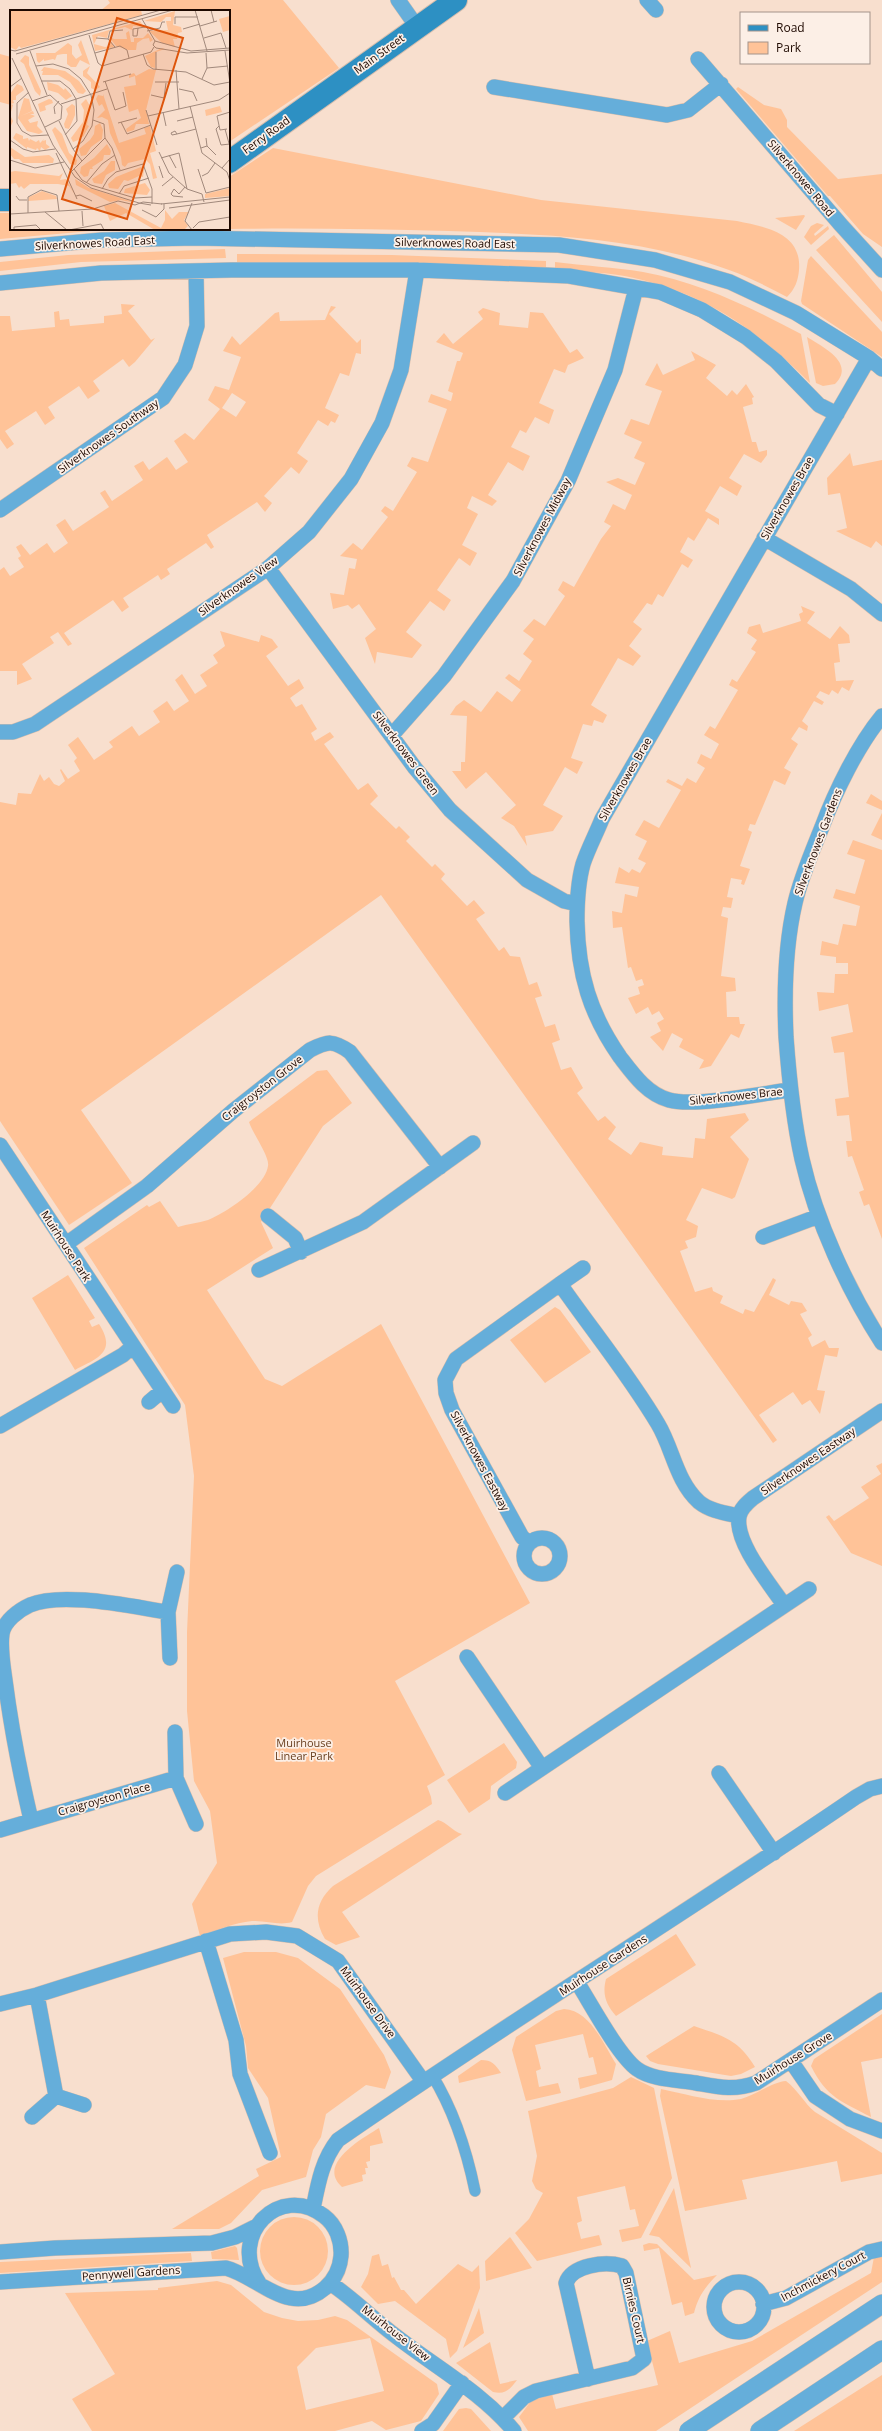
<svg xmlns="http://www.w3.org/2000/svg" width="882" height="2431" viewBox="0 0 882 2431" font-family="'Open Sans',sans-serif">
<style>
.green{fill:#ffc398;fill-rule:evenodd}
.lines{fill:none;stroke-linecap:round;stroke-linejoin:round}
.pedestrian-casing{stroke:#d5bdad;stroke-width:12}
.minor-casing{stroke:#d5bdad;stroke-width:16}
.tertiary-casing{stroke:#d5bdad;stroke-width:20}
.secondary-casing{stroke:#d5bdad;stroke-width:24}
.pedestrian{stroke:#65aeda;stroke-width:11}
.minor{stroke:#65aeda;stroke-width:15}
.tertiary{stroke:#65aeda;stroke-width:19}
.secondary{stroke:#2d90c3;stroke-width:22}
.labels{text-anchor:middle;stroke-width:3.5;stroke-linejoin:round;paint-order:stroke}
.street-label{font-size:11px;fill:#1e0900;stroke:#fcefe6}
.park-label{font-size:11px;fill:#683e1e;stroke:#fcefe6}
.inset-road{fill:none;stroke:#a1897c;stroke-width:1}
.view{fill:#de550b;fill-opacity:0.15;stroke:#de550b;stroke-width:2}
.inset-edge{fill:none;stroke:#1e0900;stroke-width:2}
</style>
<rect width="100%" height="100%" fill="#f8dfce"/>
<path class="green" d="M108,0H283L339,68L229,142V11H100L110,3Z
M0,54L11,57V105L0,102Z
M738,87L764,105L781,109L787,120V127L838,179L882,174V247L863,234L830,196H828L736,89Z
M273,148L541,200L737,221C766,227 802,233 799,270C798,281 795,289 787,297C768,287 749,277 729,270C640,237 544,234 449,231C376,229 303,228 229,229V177Z
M0,213H11V229H88L91,231L0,239Z
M804,215L805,216L796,230L775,218Z
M817,223L824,225L814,234L815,236L828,226L829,229L811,245L804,237L811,226Z
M101,229H202L103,231Z
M834,235L882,292V322L816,250Z
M225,249L226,258L81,262L0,271V262L68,255Z
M237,254L392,255L546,261V268L393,263L237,262Z
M811,256L882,332V357L802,304L801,301L808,260Z
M555,262C584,266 614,267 643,272C699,282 752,308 801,334L810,383C760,332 706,294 634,278C609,272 581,272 555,269Z
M121,304L135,305L128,311L151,340L155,338L135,362L129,367L123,359L93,381L100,391L88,399L79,386L48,407L55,418L45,425L36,411L5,431L14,444L7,449L0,439V316H10L12,331L55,327L54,312L59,311L60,320L69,319L70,326L104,323V316L122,314Z
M331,306L336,307L329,314L357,343L361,339V354L356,353L349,376L340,373L325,408L339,415L335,423L331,421L328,426L318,420L297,453L308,461L299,474L291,467L264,496L272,503L265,512L257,502L207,535L214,547L211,549L206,543L167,569L170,574L161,580L158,575L123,598L129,607L122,612L113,600L64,633L72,644L68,646L58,632L50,637L54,643L22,664L32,679L17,685V671H0V570L4,567L10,576L24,567L18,558L21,556L16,547L21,544L30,555L47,543L54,553L68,543L56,525L65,519L73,531L109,507L100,493L105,490L112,501L143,480L134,466L143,461L149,470L167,457L176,470L188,462L174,441L185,433L194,440L220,409L208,400L215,386L229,390L241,357L223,351L232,336L240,345L275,313L279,312L280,321L325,320ZM232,393L246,402L236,417L222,408Z
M483,308L500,313L499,325L528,328L530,312L543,313L570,353L577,349L584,358L568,365L565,373L554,369L539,403L554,410L549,424L535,417L526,433L520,430L511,447L530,456L523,471L508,462L488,495L497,501L492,506L472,496L467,508L478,514L462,545L477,553L470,566L459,558L437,590L451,600L444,611L430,601L406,632L422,645L412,658L377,652L375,664L365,638L376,629L359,604L352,609L348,605L333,609L330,593L344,595L349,568L355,569L357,559L340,556L353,543L362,550L388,517L381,511L385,506L393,511L417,472L407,466L412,457L428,462L447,409L428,402L431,394L451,401L453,393L448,391L457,361H460L463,353L436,342L444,333L453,344L483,319L478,312Z
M807,337C823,347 856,363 835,384L823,386L816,383Z
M691,351L716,365L706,378L727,396L732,390L737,395L746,384L754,397L752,398L753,404L743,407L752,442H756L759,452L767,450V455L761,463L744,454L729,478L742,486L737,496L720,486L705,511L719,519V525L708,518L694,541L688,537L680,552L693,560L688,568L682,564L663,597L658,594L652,605L647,603L633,622L642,629L629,646L641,656L633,666L618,658L591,705L607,715L603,723L594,720L592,726L583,724L571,758L583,762L577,774L565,767L543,805L563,816L553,831L525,836L527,846L514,826L501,818L516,805L486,772L466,789L452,771H461V762H465L467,716L450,715L456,706L464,700L481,712L497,691L512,702L521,690L505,678L509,674L519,681L532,661L523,654L534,639L523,631L534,619L545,626L565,596L558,590L563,581L574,587L601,539L611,526L604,522L613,504L625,510L632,495L606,482L618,478L635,485L645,463L634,458L642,442L624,434L631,419L649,425L662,391L645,385L657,363L663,375L695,360Z
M850,453L853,466L882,460V546L876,541L871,548L836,531L847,528L840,493L828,495L827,478Z
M801,606L815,612L807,623L830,639L840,626L849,635L850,643L838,644L840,662L834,663L836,681L854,680L849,691L842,687L838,694L832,690L829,695L820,691L816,697L824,702L822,705L814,701L802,721L808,726L807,731L799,727L791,739L798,744L784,768L791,772L785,785L774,780L755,825L750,824L748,830L752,832L740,866L750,869L744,885L741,884L742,880L731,878L727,897L733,898L731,908L723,907L721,916L728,918L721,976L735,978L736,991L726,992L727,1017H739L740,1024H745L739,1038L731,1034L711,1066L699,1069L704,1060L679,1047L683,1039L672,1033L663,1051L650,1037L661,1031L657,1023L664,1019L659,1011L652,1015L648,1007L636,1014L628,998L640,994L638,987L644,985L642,979L636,981L631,967L628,968L622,927L613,928L612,911L622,913L625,894L637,897L639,887L615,883L619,867L629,873L632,869L640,873L646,863L638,859L647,841L635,835L644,820L659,828L681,790L666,782L668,779L682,786L687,778L696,783L705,768L697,763L701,754L711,759L719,744L704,735L710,726L715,729L738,690L729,685L732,679L737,682L756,652L751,649L757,640L747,633L749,627L760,624L763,633L801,621L799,614L803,612Z
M220,631L259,642L261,635L272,639L278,647L266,656L288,686L299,679L304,688L290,698L296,707L302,704L317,729L311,733L315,741L330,732L334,737L324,744L358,790L368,783L378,796L370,804L396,829L399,826L410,837L406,841L432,867L435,864L445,874L441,879L467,906L474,900L485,913L476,919L499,951L504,947L510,956L520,957L529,985L537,982L542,996L535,998L545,1027L555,1024L560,1040L552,1043L561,1070L571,1067L583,1088L577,1093L598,1121L605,1116L616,1127L608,1139L631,1155L640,1142L663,1147L662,1155L693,1158L695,1138L705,1139L707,1119L745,1113L749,1120L730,1137L749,1159L735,1197L732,1199L702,1188L686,1220L698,1226L696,1237L685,1241L688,1248L680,1251L695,1292L712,1287L713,1291L723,1296L720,1303L743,1314L745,1309L754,1312L773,1278L776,1280L769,1295L789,1305L791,1301L802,1303L807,1311L800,1314L812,1335L808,1338L812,1347L825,1340L829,1348H839L837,1357L825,1355L817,1390L825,1391L820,1414L810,1400L802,1405L793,1392L759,1415L777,1440L773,1443L381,895L81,1110L132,1183L69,1225L0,1121V802L16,805L18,793L31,794L40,774L44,781L49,777L54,784L59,786L65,781L60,770L61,769L68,779L80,771L74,761L77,758L68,745L78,737L94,760L113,747L109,742L132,726L139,736L160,722L153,711L167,701L174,711L189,701L175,680L182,674L195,694L207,686L200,675L218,663L213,655L225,646Z
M871,794L882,801V810L866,803Z
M882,813V840L871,835Z
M853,840L882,850V1239L869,1204L864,1206L859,1192L864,1190L852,1156L848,1157L846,1141H852L849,1115L837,1116L835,1099L849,1097L844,1052L834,1053L831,1037L853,1032L848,1004L819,1011L817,992L834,993L835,974H848V963H836V957L820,955L822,941L838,945L843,924L856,926L860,906L833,898L836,889L855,894L865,860L847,854Z
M327,1070L352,1103L323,1126L261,1222L273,1248L207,1290L265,1379L282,1386L381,1324L530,1603L395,1681L445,1775L427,1786L431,1797L432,1804L316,1876L308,1886L292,1922C278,1926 266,1920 252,1921C234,1923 217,1930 200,1936L192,1904L217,1863L210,1811L194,1781L187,1711V1632L194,1476L185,1405L84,1248L147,1205L149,1207L160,1201L178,1227C188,1224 198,1223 208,1220C226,1213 265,1187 268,1166C270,1157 253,1134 249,1122L317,1071Z
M68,1275L95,1318L89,1321L92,1327L99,1324C117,1352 98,1358 75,1370L32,1298Z
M555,1307L560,1310L591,1352L545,1383L510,1340Z
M882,1463V1566L851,1553L826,1517L829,1515L834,1521L869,1498L861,1487L881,1474L876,1466Z
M504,1743L517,1762L516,1768L491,1786L490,1799L469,1813L447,1780Z
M438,1820C448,1823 452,1831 462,1834L342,1912L360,1937L336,1945L325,1939C313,1919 316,1901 333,1886Z
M676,1934L696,1965L616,2016C606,2004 602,1995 606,1979Z
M244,1952H276L298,1958L340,1989L384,2055L391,2072L385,2089L366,2085L326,2114L321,2137L313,2150L306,2177L262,2190L231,2223L219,2229H172L259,2176L256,2169L281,2157L268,2098L248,2068L246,2046L223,1958Z
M564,2009C590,2010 604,2045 616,2064L612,2080L580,2089L578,2078L597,2074L593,2057L589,2058L583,2034L535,2045L541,2069L536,2071L539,2087L558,2083L561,2093L526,2101L512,2050L516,2037L556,2011Z
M882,2014V2058L861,2062L871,2117C841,2101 827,2098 811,2066L814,2059Z
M694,2026C723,2036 738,2039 755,2067L741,2074L731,2076L658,2064L650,2061L646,2056Z
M481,2060C492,2060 495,2064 501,2073L459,2083L458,2076Z
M631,2077L654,2088L672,2178L641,2238L622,2242L619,2230L639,2226L635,2209L630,2210L625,2186L577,2197L582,2221L577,2223L581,2239L599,2235L602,2245L537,2261L515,2233L529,2219L543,2193L536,2189L532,2181L537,2156L528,2111L613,2088Z
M786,2081C798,2090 804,2103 815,2112L882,2153V2174L841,2182L837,2161L742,2180L747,2199L685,2211L660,2096L661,2089C686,2094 716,2104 741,2099C756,2095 772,2082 786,2081Z
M379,2128L383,2143L370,2146V2161L366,2162L368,2168H365L366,2174L362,2175L363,2181L342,2187C316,2164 363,2138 379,2128Z
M674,2188L691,2268L659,2237L649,2235Z
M260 2251a34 34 0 1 1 68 0a34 34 0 1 1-68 0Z
M510,2237L532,2268L486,2281L485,2261Z
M649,2243L657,2244L694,2280L717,2275C705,2287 698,2297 694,2313L685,2316L682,2302L672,2305L659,2248L644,2251L643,2245Z
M235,2246L237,2248L239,2260L212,2259L211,2252Z
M191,2253L192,2261L0,2273V2262Z
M379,2254L382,2266L388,2264L392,2278L394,2277L401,2290H404L416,2304L458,2264L472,2272L479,2265L480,2288L457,2351L450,2358L446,2339L395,2301L378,2304L361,2287L368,2274L372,2256Z
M882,2256V2282L656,2431H528L519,2417L531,2401L552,2394L556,2409L658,2385L647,2341L670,2331L679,2363L752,2341L871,2273L874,2257Z
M217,2281L231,2285L264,2312L282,2318L298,2321L318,2320L335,2316L347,2320L437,2384L439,2394L421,2421L386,2430L372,2421L335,2431H92L72,2399L115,2374L65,2293L158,2290V2288ZM370,2338L384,2391L306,2410L297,2367L316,2348Z
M479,2308L484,2333L463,2348Z
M490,2342L500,2384L517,2380C510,2389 506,2395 493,2392L456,2363Z
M882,2375V2431H794Z
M466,2408L471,2409L491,2431H443L459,2409Z"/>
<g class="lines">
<g class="pedestrian-casing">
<path id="pedestrian" d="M432,2075C453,2109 467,2152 475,2191"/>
</g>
<g class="minor-casing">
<path id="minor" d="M398,0L417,27
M647,0L656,10
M698,59L841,225L882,270
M494,87L667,115L688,110L721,84
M0,249L102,240L196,238L559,245L655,260L730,282L796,313L869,358L882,369
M0,283L101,273L232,270H417L569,276L660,292L702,310L746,337L776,361L819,405L837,414
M0,510L163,398L185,365L197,326L196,271
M764,538L851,589L882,614
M268,568L415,768L450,810L527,880L564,901L577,904
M882,716C858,745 835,792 822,827C812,852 801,877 795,903C785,946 784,993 786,1037C789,1078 793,1119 802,1159C816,1221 848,1290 882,1343
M0,732H13L35,724L268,568L309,532L351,479L382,423L401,370L417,270
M392,735L444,676L513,581L568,481L615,370L636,288
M789,1090C761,1094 694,1107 669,1100C647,1094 633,1074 620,1057C590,1014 578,974 577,921C577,903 578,882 583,864C588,849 596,834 602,819L869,358
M0,1145L173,1406
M268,1216L295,1238L301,1252
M763,1237L819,1216
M66,1244L147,1186L233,1111L310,1050C328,1041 333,1040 350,1052L440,1167
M259,1270L363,1222L473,1143
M560,1284L583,1268
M149,1402L162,1391
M0,1426L123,1355L132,1347
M524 1556a18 18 0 1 1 36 0a18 18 0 1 1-36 0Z
M529,1543L522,1537L452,1410L446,1393L445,1380L456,1359L560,1284C592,1330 629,1375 658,1424C673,1449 676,1481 699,1502C710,1511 725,1513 739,1516
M784,1605C770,1584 735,1543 739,1517C740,1509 747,1503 753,1498L882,1411
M467,1657L542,1768
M170,1658L168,1612L177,1572
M175,1732L176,1778L196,1824
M719,1773L774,1853
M505,1793L809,1589
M31,1820C20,1773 11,1727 5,1680C3,1665 0,1649 2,1634C4,1621 19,1610 30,1605C63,1591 133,1607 168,1612
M0,1830L176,1778
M206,1941L236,2040L240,2074L270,2153
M577,1982C591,2004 618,2055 637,2069C652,2080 679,2080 696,2083C718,2087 734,2091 756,2083L882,2000
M37,1995L56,2096
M0,2004L37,1995L230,1934L266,1932L297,1936L338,1961L423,2081
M791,2061L815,2096L850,2119L882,2131
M32,2117L56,2096L84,2105
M313,2209C318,2184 322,2160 338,2140C508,2022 685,1914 856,1797L870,1789L882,1786
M0,2252L55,2248L212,2243L235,2237L257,2226
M0,2282L226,2268C259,2277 290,2318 325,2288C334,2280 340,2268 341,2256C342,2241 336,2225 324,2216C280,2182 227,2235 259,2283
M714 2307a25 25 0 1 1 50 0a25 25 0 1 1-50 0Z
M330,2283C354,2299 374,2320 397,2337C437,2368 481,2392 514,2431
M763,2304L786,2298L869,2252L882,2249
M503,2418L524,2397L536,2391L632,2368L644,2359L626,2273L622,2266C605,2261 572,2265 566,2283L588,2379
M422,2431L433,2424L462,2383"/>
</g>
<g class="tertiary-casing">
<path id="tertiary" d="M689,2431L882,2304
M760,2431L882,2350"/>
</g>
<g class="secondary-casing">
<path id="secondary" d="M229,162L456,0
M0,200H11"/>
</g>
<use href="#pedestrian" class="pedestrian"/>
<use href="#minor" class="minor"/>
<use href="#tertiary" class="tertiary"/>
<use href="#secondary" class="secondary"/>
</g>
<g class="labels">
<g class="street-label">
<text transform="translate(379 54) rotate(-36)" y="4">Main Street</text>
<text transform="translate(266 135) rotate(-36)" y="4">Ferry Road</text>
<text transform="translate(801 178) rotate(50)" y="4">Silverknowes Road</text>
<text transform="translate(95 243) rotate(-3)" y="4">Silverknowes Road East</text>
<text transform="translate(455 243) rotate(1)" y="4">Silverknowes Road East</text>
<text transform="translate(108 436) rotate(-35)" y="4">Silverknowes Southway</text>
<text transform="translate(787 498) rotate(-60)" y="4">Silverknowes Brae</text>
<text transform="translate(542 527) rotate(-62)" y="4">Silverknowes Midway</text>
<text transform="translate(238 586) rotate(-35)" y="4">Silverknowes View</text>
<text transform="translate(406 753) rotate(53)" y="4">Silverknowes Green</text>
<text transform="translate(625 779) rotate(-60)" y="4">Silverknowes Brae</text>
<text transform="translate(818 842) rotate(-69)" y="4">Silverknowes Gardens</text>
<text transform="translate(262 1088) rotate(-38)" y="4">Craigroyston Grove</text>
<text transform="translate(736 1096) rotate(-6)" y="4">Silverknowes Brae</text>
<text transform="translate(66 1246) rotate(57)" y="4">Muirhouse Park</text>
<text transform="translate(480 1461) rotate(62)" y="4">Silverknowes Eastway</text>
<text transform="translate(808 1461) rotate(-34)" y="4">Silverknowes Eastway</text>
<text transform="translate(104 1799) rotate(-16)" y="4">Craigroyston Place</text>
<text transform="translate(603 1965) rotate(-33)" y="4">Muirhouse Gardens</text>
<text transform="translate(368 2002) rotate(54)" y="4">Muirhouse Drive</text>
<text transform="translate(793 2058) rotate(-32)" y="4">Muirhouse Grove</text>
<text transform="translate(131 2273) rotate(-4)" y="4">Pennywell Gardens</text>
<text transform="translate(823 2276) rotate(-28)" y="4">Inchmickery Court</text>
<text transform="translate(634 2310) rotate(77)" y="4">Birnies Court</text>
<text transform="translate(396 2333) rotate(38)" y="4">Muirhouse View</text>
</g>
<g class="park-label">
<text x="304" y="1747">Muirhouse<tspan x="304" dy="13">Linear Park</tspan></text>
</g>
</g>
<g transform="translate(10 10)">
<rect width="220" height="220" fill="#f8dfce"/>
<path d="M0,0H131L132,5L26,34L11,38L9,36L6,40L0,37ZM165,1L163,15L171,17L172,22L168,23L167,29H163L165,37L152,33L139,21L158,20L156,11H161V7H156L151,12L134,11ZM220,6V20L213,22L209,9ZM130,11L134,17L123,16L122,20L115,17L99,21L97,28L88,26L84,34L95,37L100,36L101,31L104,37L85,41L82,25ZM119,21L121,32H124V28H133L138,23L143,30L140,32L139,28L133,29L127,33L126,40H118L106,36L99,27L100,23V27L104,29H117L116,23ZM71,30L80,55L70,50L66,57H61L57,54V44H53L47,45L45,50L43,49L34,51V49L29,53L27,51L26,43H45L58,33L62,36V44L66,49L72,45L68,35ZM152,38L155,39L146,42L145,58L141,57L135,46ZM15,45L19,47V55L31,81L30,86L25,81L14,54L10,51ZM80,56L77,63L90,77L85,80L81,78V72L73,66V61ZM34,57L55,61L69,71L76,81L73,84L68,83L60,72L48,65H32L33,61H31ZM139,59L146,60L136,100L139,114H126L124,120L117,122L116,119L131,108L128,99L119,102L114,77L126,75L125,66L119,68V65L124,63L126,66ZM37,72L48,75L54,80L55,78L62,86L56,90L48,83L38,80ZM7,74L12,76L14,80L6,86V90H3L4,93L1,94L3,95L0,105L3,111L0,118V84ZM93,84L109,133L136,124L134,118L140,116L146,141L140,143L147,168L143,169L140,154L135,149L118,153L115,157L112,155L111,147L100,123L98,110L92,107L87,108L95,100L92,94L89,96L86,89L88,85L93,86ZM14,88L19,89L22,101L11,106L23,101L24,104H20L25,106L18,110L20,113L28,111L27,116L33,122L29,124L17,121L8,108ZM39,89L42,90L43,93L35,96L36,100L30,102L28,94ZM76,89L80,96L77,115L79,116L73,127L71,126V129L63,132L61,128L73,112L74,100L71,94ZM62,94L65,96V105L59,119L55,118L54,114L58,104L56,99ZM210,96L212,102L196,106L195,100ZM90,113L93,120L92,129L81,137L76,145L71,146L69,139L80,130L84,124L85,116ZM45,117L52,124L59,143L67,150L66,155L60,154L50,137L42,120ZM6,123L13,126V129L18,128L19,131L20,129L26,132L29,130L30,133L34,129L33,131L36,130V134L40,137L35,140L31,137L30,141L27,138L26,140L17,137V139L3,128ZM97,134L101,141L100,145H94L93,150L82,157L83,159H80L78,166L74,167L70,163L71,157L84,148ZM0,137L15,147L39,145L44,149L43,153H13L9,149H4L0,144ZM101,151H105V160L96,165L92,174L84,173L82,169L94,161ZM131,157L134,160L133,167L129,166L118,171L114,170L108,179L99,178L98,174L106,167ZM5,161L49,166L53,163L50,170L56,169L65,185L59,176L48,174H20L14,179L11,176L9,178L6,173L0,174V162ZM65,169L79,178L126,193L111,190L100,192L66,175ZM135,173L140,180L137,185L114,183L115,179ZM220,178V186L195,188V184ZM32,181L46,186L47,189L18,191L19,187ZM105,193L151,218L155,210V200L162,209L169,202H179L174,210L178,216L174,220H145L116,203L100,211L94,196Z" fill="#ffc398"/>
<path class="inset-road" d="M185,0L197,41M201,0L204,12M132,9L145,31M165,14V7H188M190,16L207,11M128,18L127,26H123V19L135,17M173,19L190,14M137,21L150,18L152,12H155M79,25L88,53L92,56L141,42L144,37M86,28L98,29L105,37M194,28L211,23L216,38M98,29L100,21L113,20M145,31L143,35L146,38L177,43L220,40M145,31L181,41L220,38M0,40L5,41L151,0M20,41L37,85M215,41L220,73M85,43L110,36L117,40L119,48M6,44L163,0M133,44L137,55L143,59L176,62L204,75L220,72M2,48L43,135L65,167L81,178L129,193M26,56L43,54L59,59L71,69L81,85L84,100L82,116L73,131L63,139M197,58L218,56M146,60V42M166,60L169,99M192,69L197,58L196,43M31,71H50L60,79L66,89L67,111L55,125M95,71L105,100L116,96L113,82M93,72L121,64M145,72H169M0,77L12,68M169,79L183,82L187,91M19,82L7,93V113L12,121L21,126L38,125M141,85L154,88L156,73M22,91L40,85L52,96L51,109L35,117M51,94L97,79M180,96L192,143L217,162L220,171M136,100L147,135M153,102L156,116M45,104L44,97L49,91M138,106L209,90L220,83M49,111L63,139L72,151M167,111L183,107M111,112L117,124L141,115M108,113L127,108M209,116L206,119L211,135L220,134M215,119L220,137M217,119L210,120L207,106L220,102M167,124L165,121L161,123L162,125L167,124L186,119M95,128L102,138L110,160M0,130L13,139L23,142L45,139M197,136L206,145M191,138L197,136L196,128M149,142L159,163L177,179L192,184L194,192M46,143L67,189M159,145L166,158M151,148L169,143L177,179M0,150L25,158L54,152M149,156L153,168M212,158L220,149M64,159L72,170L81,175L125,188L142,187M188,159L196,183L220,177M61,162L95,128L94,114L83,110M192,166L198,163L205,153M76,173L92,154L105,145M152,176L163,167M92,179L98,169L106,162L133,154L142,179V194M109,184L114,176L139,168M6,186L9,190H17M66,186L70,185L82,191M173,187L163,186L161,184L164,179L169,184L175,177M129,193L141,195M182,193L175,211L182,220M151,194L220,187M159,198L220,190M132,200L146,207L154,199V194M72,201L73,216M35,202L57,220M18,203V187L31,180L47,185L49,201M0,204L83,199L108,191L125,195L133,192L152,194M183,218L189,212L220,207M4,220V217L26,215L31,220M59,220L91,214L94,220"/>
<path class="view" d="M107,8L173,28L117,209L52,189Z"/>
<rect width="220" height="220" class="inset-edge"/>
</g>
<rect x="740" y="12" width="130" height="52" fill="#fcefe6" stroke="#a3938a"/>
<rect x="748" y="25" width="20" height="6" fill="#2d90c3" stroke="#a3938a"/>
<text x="776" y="32" font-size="12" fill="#1e0900">Road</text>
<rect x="748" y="42" width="20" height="12" fill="#ffc398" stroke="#a3938a"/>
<text x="776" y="52" font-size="12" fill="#1e0900">Park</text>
</svg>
